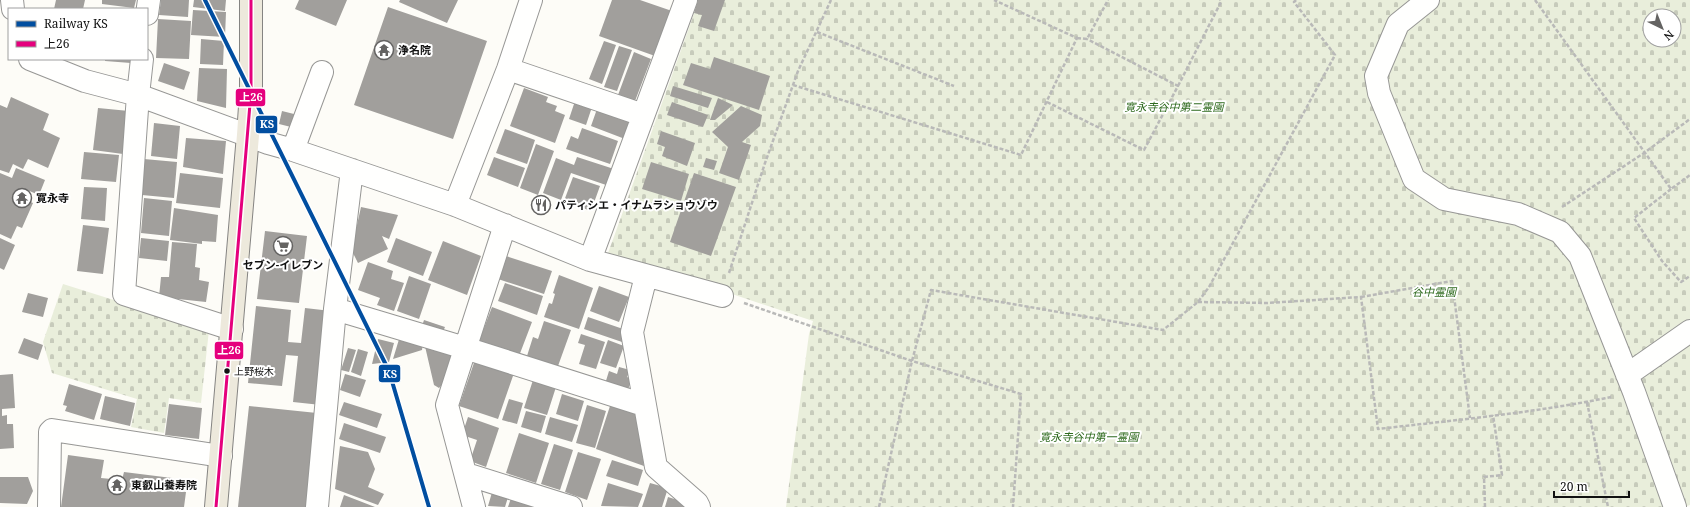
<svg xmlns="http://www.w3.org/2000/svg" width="1690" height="507" viewBox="0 0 1690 507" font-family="'Noto Serif','Noto Sans JP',serif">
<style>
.cemetery{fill:url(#cemetery-stones);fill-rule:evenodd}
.building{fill:#a19f9c}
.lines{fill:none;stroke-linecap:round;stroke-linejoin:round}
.minor-casing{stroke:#979795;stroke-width:24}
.major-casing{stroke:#858482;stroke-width:24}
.path{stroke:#b9b9b8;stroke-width:2.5;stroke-dasharray:4 2;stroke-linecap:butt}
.minor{stroke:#fffffe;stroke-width:22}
.major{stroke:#ede9dc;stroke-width:22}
.bus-1-casing{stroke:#fff;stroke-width:6}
.bus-1{stroke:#e5007d;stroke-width:3}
.rail-1-casing{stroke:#fff;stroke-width:7}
.rail-1{stroke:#014ea0;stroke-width:4}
.bus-dot{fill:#111;stroke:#fff;stroke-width:1.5}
.labels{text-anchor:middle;stroke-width:4;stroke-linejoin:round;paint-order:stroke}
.bus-label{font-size:10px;fill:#111;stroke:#fff;text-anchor:start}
.poi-label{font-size:11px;font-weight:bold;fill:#111;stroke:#fff;text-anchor:start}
.park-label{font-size:11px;font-style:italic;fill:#2f6b1f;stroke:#fff}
.line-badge{stroke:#fff;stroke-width:1.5}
.badge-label{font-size:11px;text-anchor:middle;font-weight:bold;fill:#fff}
</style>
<defs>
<pattern id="cemetery-stones" width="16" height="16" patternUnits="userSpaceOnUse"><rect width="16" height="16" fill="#e9eedb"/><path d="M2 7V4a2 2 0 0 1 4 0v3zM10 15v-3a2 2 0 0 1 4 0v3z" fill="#c7cbbb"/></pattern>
</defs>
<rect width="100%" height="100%" fill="#fdfcf7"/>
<path class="cemetery" d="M699,0H1690V505L1684,507H786L809,334L813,321L729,293L607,256ZM1650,16H1674V40H1650Z
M63,284L209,330L201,403L169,398L164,433L131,427L137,399L52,373L43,342Z"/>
<path class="building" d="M56,0H85L83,9H54Z
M102,0H136L134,8L102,4Z
M161,0H189L188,17L159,15Z
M194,0H226L225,11L193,7Z
M299,0H347L336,26L295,9Z
M400,0H458L447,23L399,2Z
M612,0H640L672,11L655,56L599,36Z
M698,0H725L714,31L698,26L702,15L694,13Z
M388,7L487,41L453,139L354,105Z
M193,10L226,12L225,37L191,35Z
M158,19L191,21L189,59L156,58Z
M201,39L224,41L223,65L200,64Z
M604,41L616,45L602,84L589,79Z
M619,46L632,50L617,91L604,87Z
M634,52L651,59L635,101L618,95Z
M714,57L770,76L759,110L683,85L691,63L710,69Z
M105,59H132L131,63L105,61Z
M164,63L190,72L184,90L158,81Z
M199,68L227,69L226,108L197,101Z
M673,86L712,98L708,108L670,96Z
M524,88L548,97L546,102L557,106L555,111L565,115L555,143L510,126Z
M11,97L49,114L43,130L60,138L48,168L28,159L23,169L13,164L9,173L0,170V105L7,108Z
M718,98L733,105L715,120H710Z
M575,101L592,107L586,125L569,119Z
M672,102L708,115L703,127L667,115Z
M741,106L762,115L760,126L742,142L751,145L739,180L719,173L728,147L712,132Z
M98,108L129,111L123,154L93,150Z
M597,109L631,121L625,139L591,126Z
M282,111L302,116L299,129L279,124Z
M154,123L180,126L177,159L151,156Z
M582,128L618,141L610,164L566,149L571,136L578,139Z
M505,129L535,140L527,164L496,153Z
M661,131L695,143L687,166L662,156L665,147L657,144Z
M186,138L226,141L223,174L183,167Z
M536,144L554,151L538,195L520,188Z
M84,152L119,155L116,182L81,179Z
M494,157L525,168L518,187L487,175Z
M577,157L614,169L609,186L571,173L561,200L543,193L556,158L574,165Z
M706,158L717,161L714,170L703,167Z
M144,159L177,162L174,198L142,195Z
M651,162L689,174L681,201L642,189Z
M16,168L45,180L39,195L27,190L23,199L33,203L22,228L17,226L11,239L0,234V173L12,178Z
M180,173L223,178L220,208L176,203Z
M694,173L736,187L711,256L670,242Z
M573,177L600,186L591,211L564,201Z
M84,187L107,188L105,221L81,219Z
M144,198L172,201L169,236L141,233Z
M361,207L398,215L389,239L382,236L388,249L358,263L352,251L351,252Z
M174,208L218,215L216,242L202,241V244L170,240Z
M83,225L109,228L103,274L77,271Z
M265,231L307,236L299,303L257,299Z
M0,238L15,245L4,270L0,268Z
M141,238L169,241L167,261L139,258Z
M396,238L432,252L423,276L387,262Z
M443,241L481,256L467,295L428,280Z
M172,242L197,244L195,267L200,268L199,280L209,282L206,302L159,297L161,277H169Z
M506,256L552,271L544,294L498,279Z
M368,262L393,271L391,279L404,283L394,311L377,305L380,298L358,290Z
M559,275L593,288L579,329L544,317L549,303L552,304L555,294L553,293Z
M409,276L431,284L419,319L397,311Z
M505,283L543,296L537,315L498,301Z
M599,286L629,297L619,322L590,311Z
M28,293L48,298L43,317L22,312Z
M256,306L291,310L288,342L301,343L305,308L331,311L321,405L293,402L298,356L286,355L282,386L248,383Z
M492,307L532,322L519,356L479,341Z
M588,317L626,330L622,342L584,329Z
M424,320L445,327L442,334L422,326Z
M544,321L571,330L558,366L527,356L533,337L538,339Z
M581,334L605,342L596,369L579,364L585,345L578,343Z
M400,336L423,343L422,350L393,359Z
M24,338L43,345L38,360L18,353Z
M378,339L394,343L389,362L372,364Z
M608,340L624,346L616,368L600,363Z
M424,342L453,352L443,384L439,388L434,385Z
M348,348L356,350L349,372L341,370Z
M358,349L368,352L361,376L351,372Z
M475,360L514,373L498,419L459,406Z
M619,367L630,370L627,377L632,379L627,392L605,384L609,371L617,374Z
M13,374L15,408L2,409V416L7,415V424H13L14,448L0,449V375Z
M345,374L366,380L360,397L340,390Z
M533,380L556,387L547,415L524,408Z
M69,384L102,394L94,420L65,411L67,406L63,405Z
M562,394L584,401L578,421L556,414Z
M105,396L135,403L130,426L100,419Z
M509,399L523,403L517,424L502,420Z
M344,402L382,414L377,428L339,415Z
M169,404L202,408L199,439L165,435Z
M587,405L606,411L595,448L576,443Z
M249,406L317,413L307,507H238Z
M610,406L636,414L644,466L596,449Z
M526,411L546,416L541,433L521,427Z
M468,417L499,428L486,467L470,461L477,440L462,435Z
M550,417L578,425L572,442L545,434Z
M344,423L386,437L380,453L339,439Z
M519,433L549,443L536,483L506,473Z
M554,444L573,450L560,490L541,484Z
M340,446L368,452L375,469L368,487L384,494L378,505L335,489Z
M578,452L601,459L587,500L565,492Z
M68,455L104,460L101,478L122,480L124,472L172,478L170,490L186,492L184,507H61Z
M612,460L643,470L638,486L606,476Z
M0,477H28L33,491L27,504L0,503Z
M608,483L643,494L638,507L601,506Z
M650,483L668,488L662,507H642Z
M493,489L509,494L505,507L488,506Z
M344,495L375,507H340Z
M668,497L690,504L689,507H665Z
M511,498L532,504L531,507H508Z"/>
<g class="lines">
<g class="minor-casing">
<path id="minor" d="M12,0L13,9
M1428,0L1398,24L1376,76L1379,93L1414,179L1444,199L1518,214L1560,232L1580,256L1634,392L1675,507
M147,14L149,0
M30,59L85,81L138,95L268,143L293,150L455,205L590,260L722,296
M142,59L138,95L124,294L232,329
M508,69L643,115
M293,150L322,72
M455,205L508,69L531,0
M590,260L686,0
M646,276L632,332L656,467L697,503L699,507
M335,309L465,348L644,405
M1627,375L1690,331
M466,474L571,507
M49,507L50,432L52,430L221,456
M317,507L335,309L352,170
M474,507L447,405L505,225"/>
</g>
<g class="major-casing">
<path id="major" d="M216,507L248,135L251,92V0"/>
</g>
<path class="path" d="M1535,0L1671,189L1690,175
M817,32L954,86
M1077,38L1087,39L1108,0
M793,85L1021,155L1077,38L994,0
M1178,86L1221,2L1220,0
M1047,102L1144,150L1178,86L1087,39
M1671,189L1634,218L1662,261L1681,282L1690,276
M1562,207L1644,153L1690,119
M729,273L765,163L798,71L831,0
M1361,297L1452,281L1470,418
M1198,302L1267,303L1361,297L1378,429C1455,420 1534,413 1611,397
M744,303L912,361L1021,394L1013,507
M1587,402L1608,507
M879,507L912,361L931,290L1163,330L1198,302L1209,287L1335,55L1294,2L1296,0
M1485,507L1484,477L1502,475L1493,415"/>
<use href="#minor" class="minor"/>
<use href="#major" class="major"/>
<g class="bus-1-casing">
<path id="bus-1" d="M216,507L251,92V0"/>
</g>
<use href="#bus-1" class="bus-1"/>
<g class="rail-1-casing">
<path id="rail-1" d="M205,0L389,371L429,507"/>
</g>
<use href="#rail-1" class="rail-1"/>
</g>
<defs>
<g id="temple-ring" transform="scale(1)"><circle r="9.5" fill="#fff" stroke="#646362" stroke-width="1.5"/><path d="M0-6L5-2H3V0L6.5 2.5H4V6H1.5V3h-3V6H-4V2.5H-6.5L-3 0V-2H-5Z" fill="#646362"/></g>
<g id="restaurant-ring" transform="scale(1)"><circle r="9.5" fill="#fff" stroke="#646362" stroke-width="1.5"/><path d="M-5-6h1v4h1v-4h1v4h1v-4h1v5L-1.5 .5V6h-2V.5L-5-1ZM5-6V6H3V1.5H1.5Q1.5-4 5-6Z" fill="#646362"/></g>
<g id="supermarket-ring" transform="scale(1)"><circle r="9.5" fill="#fff" stroke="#646362" stroke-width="1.5"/><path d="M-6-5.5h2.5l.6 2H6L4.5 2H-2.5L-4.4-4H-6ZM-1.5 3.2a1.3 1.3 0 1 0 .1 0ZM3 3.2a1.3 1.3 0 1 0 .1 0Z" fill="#646362"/></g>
</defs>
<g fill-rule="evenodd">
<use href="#temple-ring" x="384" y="50"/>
<use href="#temple-ring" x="22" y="198"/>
<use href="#restaurant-ring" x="541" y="205"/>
<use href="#supermarket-ring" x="283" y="246"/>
<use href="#temple-ring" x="117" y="485"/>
</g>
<circle class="bus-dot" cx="227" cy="371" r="3.5"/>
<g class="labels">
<g class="bus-label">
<text x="234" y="375">上野桜木</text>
</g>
<g class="poi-label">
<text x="398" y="54">浄名院</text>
<text x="36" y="202">寛永寺</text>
<text x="555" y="209">パティシエ・イナムラショウゾウ</text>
<text x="283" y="269" text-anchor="middle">セブン-イレブン</text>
<text x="131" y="489">東叡山養寿院</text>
</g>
<g class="park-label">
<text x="1174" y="111">寛永寺谷中第二霊園</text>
<text x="1434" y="296">谷中霊園</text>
<text x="1089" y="441">寛永寺谷中第一霊園</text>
</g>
</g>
<g class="line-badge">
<rect x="235" y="88" width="31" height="19" rx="4" fill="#e5007d"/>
<rect x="255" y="115" width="23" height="19" rx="4" fill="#014ea0"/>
<rect x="214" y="341" width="30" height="19" rx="4" fill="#e5007d"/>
<rect x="378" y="364" width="23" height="19" rx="4" fill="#014ea0"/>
</g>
<g class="badge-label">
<text x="251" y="101">上26</text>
<text x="267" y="128">KS</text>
<text x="229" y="354">上26</text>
<text x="390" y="378">KS</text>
</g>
<rect x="8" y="8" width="140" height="52" fill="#ffffff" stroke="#a0a0a0"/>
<rect x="16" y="21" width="20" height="6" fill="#014ea0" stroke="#a0a0a0"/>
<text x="44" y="28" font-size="12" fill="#111111">Railway KS</text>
<rect x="16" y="41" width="20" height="6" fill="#e5007d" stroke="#a0a0a0"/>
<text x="44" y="48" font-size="12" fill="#111111">上26</text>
<g transform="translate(1662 28) rotate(137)"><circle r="19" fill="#ffffff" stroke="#a0a0a0"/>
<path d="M0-3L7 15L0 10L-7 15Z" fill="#646362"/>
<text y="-6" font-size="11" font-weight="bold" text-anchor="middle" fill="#111111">N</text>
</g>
<path d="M1554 491v6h75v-6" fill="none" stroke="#111111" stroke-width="2"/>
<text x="1560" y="491" font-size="12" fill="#111111" stroke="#ffffff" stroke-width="3" paint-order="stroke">20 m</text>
</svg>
